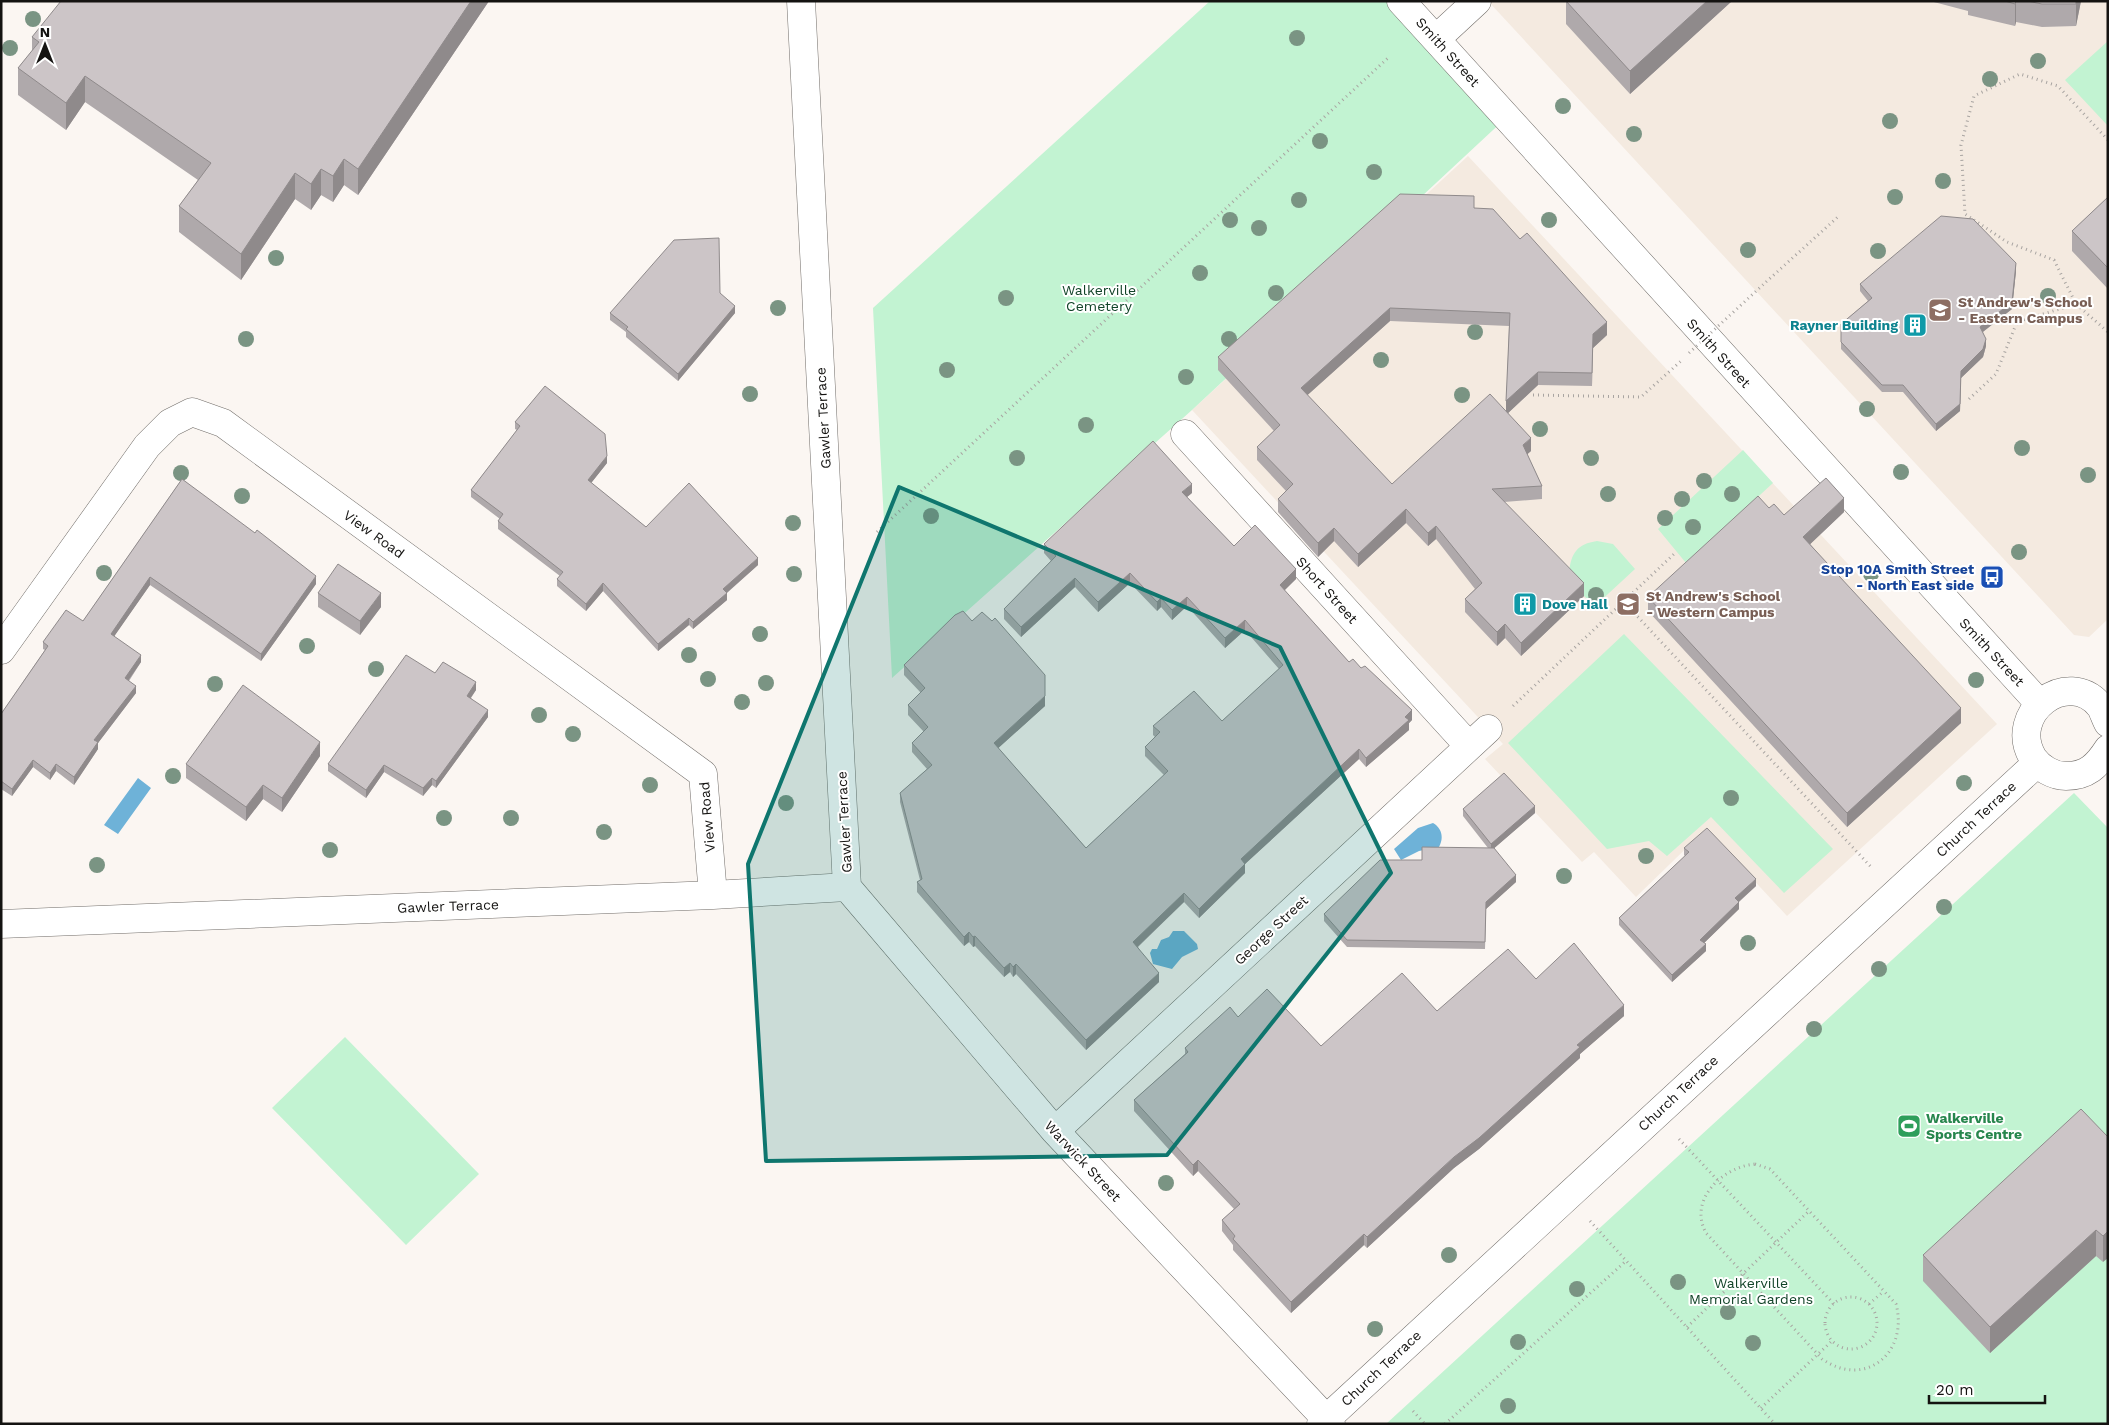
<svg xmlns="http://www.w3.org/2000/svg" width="2109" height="1425" viewBox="0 0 2109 1425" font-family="'Work Sans',sans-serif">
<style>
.built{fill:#f4eae0}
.green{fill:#c2f3d2}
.water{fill:#6eb2d8}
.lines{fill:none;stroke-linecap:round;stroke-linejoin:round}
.minor-casing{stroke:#726e6a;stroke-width:29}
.path{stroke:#a8a4a1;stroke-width:3;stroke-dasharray:1 4;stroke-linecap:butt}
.minor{stroke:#fff;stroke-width:28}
.path-bridge{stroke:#a8a4a1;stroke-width:3;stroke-dasharray:1 4;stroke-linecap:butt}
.tree{fill:#7a9483}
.wall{fill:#afa9ab;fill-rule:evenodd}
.shaded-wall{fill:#8f8a8b}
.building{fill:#ccc5c7;stroke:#8f8a8b}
.marked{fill:#0f766e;fill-opacity:0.2;stroke:#0f766e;stroke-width:4;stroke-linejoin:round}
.labels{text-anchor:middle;stroke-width:4;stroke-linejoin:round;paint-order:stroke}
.street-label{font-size:14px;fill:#141311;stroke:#fff}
.park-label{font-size:14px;fill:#114328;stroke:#fff}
.education-label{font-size:14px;font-weight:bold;fill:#785e54;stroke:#fff;text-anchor:start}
.culture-label{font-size:14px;font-weight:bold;fill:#0d838f;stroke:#fff;text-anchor:end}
.transit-label{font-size:14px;font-weight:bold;fill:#164399;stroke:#fff;text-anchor:end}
.leisure-label{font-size:14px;font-weight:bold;fill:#27864d;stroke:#fff;text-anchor:start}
</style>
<rect width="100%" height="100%" fill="#fbf6f2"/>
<path class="built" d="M1488,1H2108V619L2089,637L2074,635Z
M1468,156L1997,724L1787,916L1706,829L1636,897L1594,852L1582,862L1485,759L1503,744L1192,410Z"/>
<path class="green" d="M1210,1H1401L1507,117L1192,410L892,678L873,308Z
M2108,41V126L2065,80Z
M1743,450L1773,483L1686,563L1658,529Z
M1597,541L1613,544L1635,569L1595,606L1584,596L1569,573C1571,553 1577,544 1597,541Z
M1624,634L1833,849L1784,893L1711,817L1667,856L1649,841L1607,849L1508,743Z
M2074,793L2108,828V1424H1386Z
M345,1037L479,1174L406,1245L272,1108Z"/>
<path class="water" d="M138,778L151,788L118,834L104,825Z
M1433,823C1442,828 1444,838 1439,847L1419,851L1401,860L1394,849L1418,828Z
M1173,931H1184L1197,944L1198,949L1182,957L1172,969L1153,964L1150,953L1152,949H1157L1161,940L1169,937Z"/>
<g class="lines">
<g class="minor-casing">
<path id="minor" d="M1401,1L2039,703
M1436,39L1477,1
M1185,434L1469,746
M1,650L147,446L170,423L192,412L223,423L703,774L713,895
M2108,723C2105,718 2103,710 2100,706C2068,667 2006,713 2033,758C2040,768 2053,776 2066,776C2087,776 2097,766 2108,749
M847,887L1055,1131L1331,1424
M1,924L713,895L847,887L801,1
M1055,1131L1488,729
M1321,1424L2037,763"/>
</g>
<path class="path" d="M2108,140L2058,86L2020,74L1974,96L1961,145L1965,214L2007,242L2054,260L2076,304L2108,332
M1766,282L1840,215
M1533,395L1641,397L1681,361
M1969,399L1996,374L2017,322L2076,304
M877,532L1389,57
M1624,602L1872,868
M1513,706L1674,554
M1679,1139L1834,1304
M1755,1164L1770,1169L1896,1304C1909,1353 1865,1389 1822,1359L1706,1233C1688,1200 1722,1167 1755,1164Z
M1590,1221L1775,1424
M1825 1323a26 26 0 1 1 52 0a26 26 0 1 1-52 0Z
M1869,1304L1884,1291
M1687,1327L1808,1212
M1761,1408L1833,1340
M1413,1411L1425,1424
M1445,1424L1626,1261"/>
<use href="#minor" class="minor"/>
<path class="path-bridge" d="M1689,353L1766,282"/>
</g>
<g class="tree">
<circle cx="33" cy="19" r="8"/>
<circle cx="1297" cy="38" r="8"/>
<circle cx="10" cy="48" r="8"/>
<circle cx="2038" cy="61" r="8"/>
<circle cx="1990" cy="79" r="8"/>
<circle cx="1563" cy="106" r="8"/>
<circle cx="1890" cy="121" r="8"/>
<circle cx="1634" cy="134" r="8"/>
<circle cx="1320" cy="141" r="8"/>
<circle cx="1374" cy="172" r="8"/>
<circle cx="1943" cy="181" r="8"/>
<circle cx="1895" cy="197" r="8"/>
<circle cx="1299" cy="200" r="8"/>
<circle cx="1230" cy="220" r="8"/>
<circle cx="1549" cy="220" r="8"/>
<circle cx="1259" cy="228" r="8"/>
<circle cx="1748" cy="250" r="8"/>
<circle cx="1878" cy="251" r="8"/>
<circle cx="276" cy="258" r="8"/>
<circle cx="1200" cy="273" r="8"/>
<circle cx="1276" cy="293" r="8"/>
<circle cx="2048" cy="296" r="8"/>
<circle cx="1006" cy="298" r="8"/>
<circle cx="778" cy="308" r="8"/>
<circle cx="1475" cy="332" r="8"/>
<circle cx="246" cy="339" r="8"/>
<circle cx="1229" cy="339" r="8"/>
<circle cx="1381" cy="360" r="8"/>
<circle cx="947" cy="370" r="8"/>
<circle cx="1186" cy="377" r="8"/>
<circle cx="750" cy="394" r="8"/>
<circle cx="1462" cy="395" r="8"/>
<circle cx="1867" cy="409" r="8"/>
<circle cx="1086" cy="425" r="8"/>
<circle cx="1540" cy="429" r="8"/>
<circle cx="2022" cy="448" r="8"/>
<circle cx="1017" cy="458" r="8"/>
<circle cx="1591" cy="458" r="8"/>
<circle cx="1901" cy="472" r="8"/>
<circle cx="181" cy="473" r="8"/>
<circle cx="2088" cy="475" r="8"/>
<circle cx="1704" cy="481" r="8"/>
<circle cx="1608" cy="494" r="8"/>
<circle cx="1732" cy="494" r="8"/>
<circle cx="242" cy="496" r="8"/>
<circle cx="1682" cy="499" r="8"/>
<circle cx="931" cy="516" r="8"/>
<circle cx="1665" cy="518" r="8"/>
<circle cx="793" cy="523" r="8"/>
<circle cx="1693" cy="527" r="8"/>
<circle cx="2019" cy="552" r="8"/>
<circle cx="104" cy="573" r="8"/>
<circle cx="794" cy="574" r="8"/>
<circle cx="1871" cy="574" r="8"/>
<circle cx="1596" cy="595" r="8"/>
<circle cx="760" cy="634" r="8"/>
<circle cx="307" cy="646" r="8"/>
<circle cx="689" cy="655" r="8"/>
<circle cx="376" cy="669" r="8"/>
<circle cx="708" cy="679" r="8"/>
<circle cx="1976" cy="680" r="8"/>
<circle cx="766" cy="683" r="8"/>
<circle cx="215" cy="684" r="8"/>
<circle cx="742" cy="702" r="8"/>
<circle cx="539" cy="715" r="8"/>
<circle cx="573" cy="734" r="8"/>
<circle cx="173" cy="776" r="8"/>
<circle cx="1964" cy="783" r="8"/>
<circle cx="650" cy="785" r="8"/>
<circle cx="1731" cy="798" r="8"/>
<circle cx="786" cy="803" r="8"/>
<circle cx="444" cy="818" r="8"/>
<circle cx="511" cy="818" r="8"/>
<circle cx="604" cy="832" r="8"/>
<circle cx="330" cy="850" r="8"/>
<circle cx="1646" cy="856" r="8"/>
<circle cx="97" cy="865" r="8"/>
<circle cx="1564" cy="876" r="8"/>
<circle cx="1944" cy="907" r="8"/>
<circle cx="1748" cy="943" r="8"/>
<circle cx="1879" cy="969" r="8"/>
<circle cx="1814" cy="1029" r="8"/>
<circle cx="1166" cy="1183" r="8"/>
<circle cx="1449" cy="1255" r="8"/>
<circle cx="1678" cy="1282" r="8"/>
<circle cx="1577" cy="1289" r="8"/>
<circle cx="1728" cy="1312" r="8"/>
<circle cx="1375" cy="1329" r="8"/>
<circle cx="1518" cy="1342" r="8"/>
<circle cx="1753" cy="1343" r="8"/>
<circle cx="1508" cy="1406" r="8"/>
</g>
<path class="wall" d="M489,1L358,195L344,185L333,202L321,195L311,210L295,199L241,280L179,232V206L198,180L85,102L66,130L18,95V68L32,51V37Z
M1566,1H1732L1630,94L1566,24Z
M1930,1H2081L2076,26L2042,27L2016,22L2015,26L1968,15V11Z
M2108,197V289L2072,251V231Z
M1474,208L1607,335L1593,348L1592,386L1538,385L1508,413L1531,451L1527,454L1542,486V499L1504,502L1584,596L1521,656L1505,638L1497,646L1465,612V599L1475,589L1436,539L1428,546L1406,523L1358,567L1334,541L1318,557L1278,512V499L1286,491L1257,460V447L1274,431L1218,370V357ZM1390,321L1509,326L1506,411L1392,484L1307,395Z
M2016,271L2012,309L1983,332L1986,346L1983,357L1961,378L1960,411L1936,431L1903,392H1882L1841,349V324L1868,301L1860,291V284Z
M720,293L735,313L678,381L626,337V332L610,320V313Z
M515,422L607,463L591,483L646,527L758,565L727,593V600L693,629L689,625L658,651L603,591L586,611L557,586V579L560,576L498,529V521L500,519L471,497V490L517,430L515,429Z
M182,479L316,584L261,661L150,585L114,636L141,662L129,681L136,693L98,743V749L74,785L56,771L50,780L33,767L12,796L1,789V714L45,650L43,649V642L83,621Z
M1192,493L1187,497L1234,546L1296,579L1284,590L1349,662L1412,720L1409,723V730L1366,767L1359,759L1245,864V873L1199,918L1184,902L1138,947L1159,982L1086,1050L1016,974L1013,977L1010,972L1004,977L975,946L973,947L969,942L964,946L917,892V882L920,880L900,802V793L927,769L912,752V743L924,732L908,715V705L921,693L904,675V665L1045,706L998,748L1086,848L1164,775L1145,756V747L1155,737L1153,735V726L1222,721L1279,669L1245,630L1225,648L1187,606L1172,620L1161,607L1157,611L1130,583L1098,612L1075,587L1021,637L1004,619V609L1051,561L1044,553V544Z
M1769,508L1784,515L1844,512L1810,544L1961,723L1847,827L1648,611V597Z
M318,593L381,607L360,635L318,607Z
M435,673L476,690L471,698L488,717L436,788L432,785L423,796L384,772L366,798L328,771V764Z
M320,756L282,812L263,799L246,821L186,778V764Z
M1463,809L1535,813L1494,848L1516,882L1486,909L1485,949L1347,947L1324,921V914L1422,860L1488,848L1463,816Z
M1684,848L1756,886L1739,902V909L1704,943L1706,951L1672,982L1619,925V918L1685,856L1684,855Z
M1536,979L1624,1016L1580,1054V1058L1479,1149L1454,1168L1367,1248L1364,1245L1291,1313L1233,1250V1245L1222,1231V1220L1234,1209L1198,1171L1193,1176L1134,1111V1100L1185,1054V1048L1238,1017L1321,1046L1437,1011Z
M2108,1137L2103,1262L2096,1256L1990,1353L1923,1281V1255Z"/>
<path class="shaded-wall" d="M471,1H489L358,195V169Z
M1707,1H1732L1630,94V71Z
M2016,1V22L2015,26V4Z
M2076,1H2081L2076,26Z
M85,76V102L66,130V103Z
M344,159V185L333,202V176Z
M321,169V195L311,210V184Z
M295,173V199L241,280V254Z
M2016,263V271L2012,309L1980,334V327Z
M735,306V313L678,381V374Z
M1390,308V321L1301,401V388Z
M1607,322V335L1593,348L1592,386L1593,334Z
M1986,339V346L1983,357L1961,378L1960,411L1936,431V424L1961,371Z
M1538,372V385L1506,415V401Z
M1531,438V451L1523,458V445Z
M607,456V463L588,487V480Z
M1192,484V493L1182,501V492Z
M1844,498V512L1803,551V537Z
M1406,509V523L1358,567V554Z
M1436,526V539L1428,546V533Z
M1334,528V541L1318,557V543Z
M758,558V565L723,596V589Z
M1296,569V579L1280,595V585Z
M1130,573V583L1098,612V602Z
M316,576V584L261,661V654Z
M150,577V585L111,641V634Z
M1075,578V587L1021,637V627Z
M603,583V591L586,611V604Z
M1584,583V596L1521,656V643Z
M381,593V607L360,635V621Z
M727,593V600L693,629V622Z
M1187,597V606L1172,620V610Z
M1161,598V607L1157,611V602Z
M689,618V625L658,651V644Z
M1245,620V630L1225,648V638Z
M1505,624V638L1497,646V632Z
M141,655V662L125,685V678Z
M476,682V690L467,703V696Z
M136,686V693L98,743V749L74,785V777L94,740Z
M1045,696V706L994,752V743Z
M1961,708V723L1847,827V813Z
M488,710V717L436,788V781Z
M1412,710V720L1409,723V730L1366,767V758Z
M320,742V756L282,812V798Z
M1359,749V759L1245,864V873L1199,918V909L1241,859Z
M33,760V767L12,796V789Z
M56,764V771L50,780V773Z
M384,765V772L366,798V790Z
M432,778V785L423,796V788Z
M263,785V799L246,821V807Z
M1535,806V813L1491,851V844Z
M1516,875V882L1486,909L1485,949L1486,902Z
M1756,879V886L1735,905V898Z
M1184,893V902L1133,951V942Z
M1739,902V909L1700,947V940Z
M969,932V942L964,946V937Z
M975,936V946L973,947V937Z
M1706,944V951L1672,982V975Z
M1010,963V972L1004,977V968Z
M1016,964V974L1013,977V967Z
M1159,973V982L1086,1050V1040Z
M1624,1005V1016L1580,1054V1058L1479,1149L1454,1168L1367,1248V1237L1577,1045Z
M1198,1160V1171L1193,1176V1165Z
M2096,1230V1256L1990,1353V1327Z
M2108,1231V1258L2103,1262V1236Z
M1364,1234V1245L1291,1313V1302Z"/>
<path class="building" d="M61,1H471L358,169L344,159L333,176L321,169L311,184L295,173L241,254L179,206L211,163L85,76L66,103L18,68L39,42L32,37Z
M1566,1H1707L1630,71Z
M2005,1H2016L2015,4Z
M2027,1H2076V4H2042Z
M1400,194L1474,196V208L1493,209L1520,239L1527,233L1607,322L1593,334L1592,373L1538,372L1506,401L1510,313L1390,308L1301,388L1392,484L1490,394L1531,438L1523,445L1542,486L1492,489L1584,583L1521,643L1505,624L1497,632L1465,599L1482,583L1436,526L1428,533L1406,509L1358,554L1334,528L1318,543L1278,499L1293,484L1257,447L1280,425L1218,357Z
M2108,197V268L2072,231Z
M1941,216L1973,219L2016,263L2012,302L1980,327L1986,339L1983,349L1961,371L1960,404L1936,424L1903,385H1882L1841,342V324L1872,298L1860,284Z
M719,238L720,293L735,306L678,374L626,329L628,327L610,313L674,240Z
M545,386L605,434L607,456L588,480L619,505L646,527L689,483L758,558L723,589L727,593L693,622L689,618L658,644L603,583L586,604L557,579L563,572L498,521L503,514L471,490L520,426L515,422Z
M1153,441L1192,484L1182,492L1234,546L1255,525L1296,569L1280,585L1349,662L1353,659L1361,668L1365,666L1412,710L1405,717L1409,720L1366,758L1359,749L1241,859L1245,864L1199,909L1184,893L1133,942L1159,973L1086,1040L1016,964L1013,967L1010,963L1004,968L975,936L973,937L969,932L964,937L917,882L922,879L900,793L932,765L912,743L928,727L908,705L925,688L904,665L955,615L963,611L972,621L982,612L992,621L995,618L1045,675V696L994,743L1086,848L1168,771L1145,747L1160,732L1153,726L1194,691L1222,721L1283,665L1245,620L1225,638L1187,597L1172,610L1161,598L1157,602L1130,573L1098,602L1075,578L1021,627L1004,609L1056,556L1044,544Z
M1826,478L1844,498L1803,537L1961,708L1847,813L1648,597L1758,496L1769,508L1774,504L1784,515Z
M182,479L255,533L257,530L316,576L261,654L150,577L111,634L141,655L125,678L136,686L94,740L98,742L74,777L56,764L50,773L33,760L12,789L1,781V714L48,646L43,642L66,610L83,621Z
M338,564L381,593L360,621L318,593Z
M406,655L435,673L443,662L476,682L467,696L488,710L436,781L432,778L423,788L384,765L366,790L328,764Z
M243,685L320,742L282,798L263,785L246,807L186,764Z
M1504,773L1535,806L1491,844L1463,809Z
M1707,828L1756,879L1735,898L1739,902L1700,940L1706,944L1672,975L1619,918L1689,852L1684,848Z
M1422,847L1494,848L1516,875L1486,902L1485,942L1347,940L1324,914L1380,860H1422Z
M1574,943L1624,1005L1577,1045L1580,1047L1479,1138L1454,1157L1367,1237L1364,1234L1291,1302L1233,1239L1235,1236L1222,1220L1240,1204L1198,1160L1193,1165L1134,1100L1188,1052L1185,1048L1230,1007L1238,1017L1267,989L1321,1046L1402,973L1437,1011L1508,949L1536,979Z
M2081,1109L2108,1137V1231L2103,1236L2096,1230L1990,1327L1923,1255Z"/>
<path class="marked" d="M899,487L1280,647L1391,873L1167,1155L766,1161L748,864Z"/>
<defs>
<g id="school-square" transform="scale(1.25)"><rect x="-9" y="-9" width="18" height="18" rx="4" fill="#8d6e63" stroke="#fff"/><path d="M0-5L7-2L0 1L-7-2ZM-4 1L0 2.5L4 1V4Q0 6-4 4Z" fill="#fff"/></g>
<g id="building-square" transform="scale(1.25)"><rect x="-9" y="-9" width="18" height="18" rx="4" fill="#0f9aa8" stroke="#fff"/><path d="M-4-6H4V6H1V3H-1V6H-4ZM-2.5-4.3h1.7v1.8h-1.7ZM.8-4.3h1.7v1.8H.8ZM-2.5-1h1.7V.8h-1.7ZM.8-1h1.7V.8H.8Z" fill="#fff"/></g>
<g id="bus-square" transform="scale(1.25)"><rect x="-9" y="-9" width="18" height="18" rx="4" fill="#1a4fb4" stroke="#fff"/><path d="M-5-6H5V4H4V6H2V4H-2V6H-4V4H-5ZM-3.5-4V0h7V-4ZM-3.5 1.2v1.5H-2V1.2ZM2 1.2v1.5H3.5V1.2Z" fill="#fff"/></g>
<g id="stadium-square" transform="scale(1.25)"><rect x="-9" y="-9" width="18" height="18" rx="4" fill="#2e9e5b" stroke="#fff"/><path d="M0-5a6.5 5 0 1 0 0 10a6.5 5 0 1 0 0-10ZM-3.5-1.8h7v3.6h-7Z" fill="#fff"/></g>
</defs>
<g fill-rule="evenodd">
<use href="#school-square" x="1940" y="310"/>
<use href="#building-square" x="1915" y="325"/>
<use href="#bus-square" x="1992" y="577"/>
<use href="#building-square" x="1525" y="604"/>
<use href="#school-square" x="1628" y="604"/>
<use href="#stadium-square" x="1909" y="1126"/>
</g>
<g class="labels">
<g class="street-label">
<text transform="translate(1448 52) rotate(48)" y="5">Smith Street</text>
<text transform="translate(1719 353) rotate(48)" y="5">Smith Street</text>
<text transform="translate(823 418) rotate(-93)" y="5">Gawler Terrace</text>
<text transform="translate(374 534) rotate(36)" y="5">View Road</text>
<text transform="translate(1327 590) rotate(48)" y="5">Short Street</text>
<text transform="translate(1992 652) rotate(47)" y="5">Smith Street</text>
<text transform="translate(707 817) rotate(-95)" y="5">View Road</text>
<text transform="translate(1976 819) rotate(-43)" y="5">Church Terrace</text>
<text transform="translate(844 822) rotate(-93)" y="5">Gawler Terrace</text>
<text transform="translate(448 906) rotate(-2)" y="5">Gawler Terrace</text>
<text transform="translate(1271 930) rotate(-43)" y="5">George Street</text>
<text transform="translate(1678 1093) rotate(-43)" y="5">Church Terrace</text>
<text transform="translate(1083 1161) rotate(47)" y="5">Warwick Street</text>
<text transform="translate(1381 1368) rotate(-43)" y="5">Church Terrace</text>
</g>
<g class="park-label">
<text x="1099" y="295">Walkerville<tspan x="1099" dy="16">Cemetery</tspan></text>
<text x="1751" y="1288">Walkerville<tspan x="1751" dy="16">Memorial Gardens</tspan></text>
</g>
<g class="education-label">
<text x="1958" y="307">St Andrew's School<tspan x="1958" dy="16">- Eastern Campus</tspan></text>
<text x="1646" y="601">St Andrew's School<tspan x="1646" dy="16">- Western Campus</tspan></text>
</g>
<g class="culture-label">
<text x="1898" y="330">Rayner Building</text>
<text x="1542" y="609" text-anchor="start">Dove Hall</text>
</g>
<g class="transit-label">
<text x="1974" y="574">Stop 10A Smith Street<tspan x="1974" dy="16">- North East side</tspan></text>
</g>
<g class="leisure-label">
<text x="1926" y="1123">Walkerville<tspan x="1926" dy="16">Sports Centre</tspan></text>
</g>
</g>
<rect width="2109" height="1425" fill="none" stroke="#141311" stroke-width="5"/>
<g transform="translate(45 45)" stroke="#ffffff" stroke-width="4" paint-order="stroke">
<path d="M0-4L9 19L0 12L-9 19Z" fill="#141311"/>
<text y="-8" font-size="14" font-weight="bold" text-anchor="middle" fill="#141311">N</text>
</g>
<path d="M1929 1395v8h116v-8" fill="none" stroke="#141311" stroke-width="2.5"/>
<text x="1936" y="1395" font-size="15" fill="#141311" stroke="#ffffff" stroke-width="4" paint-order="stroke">20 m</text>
</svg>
